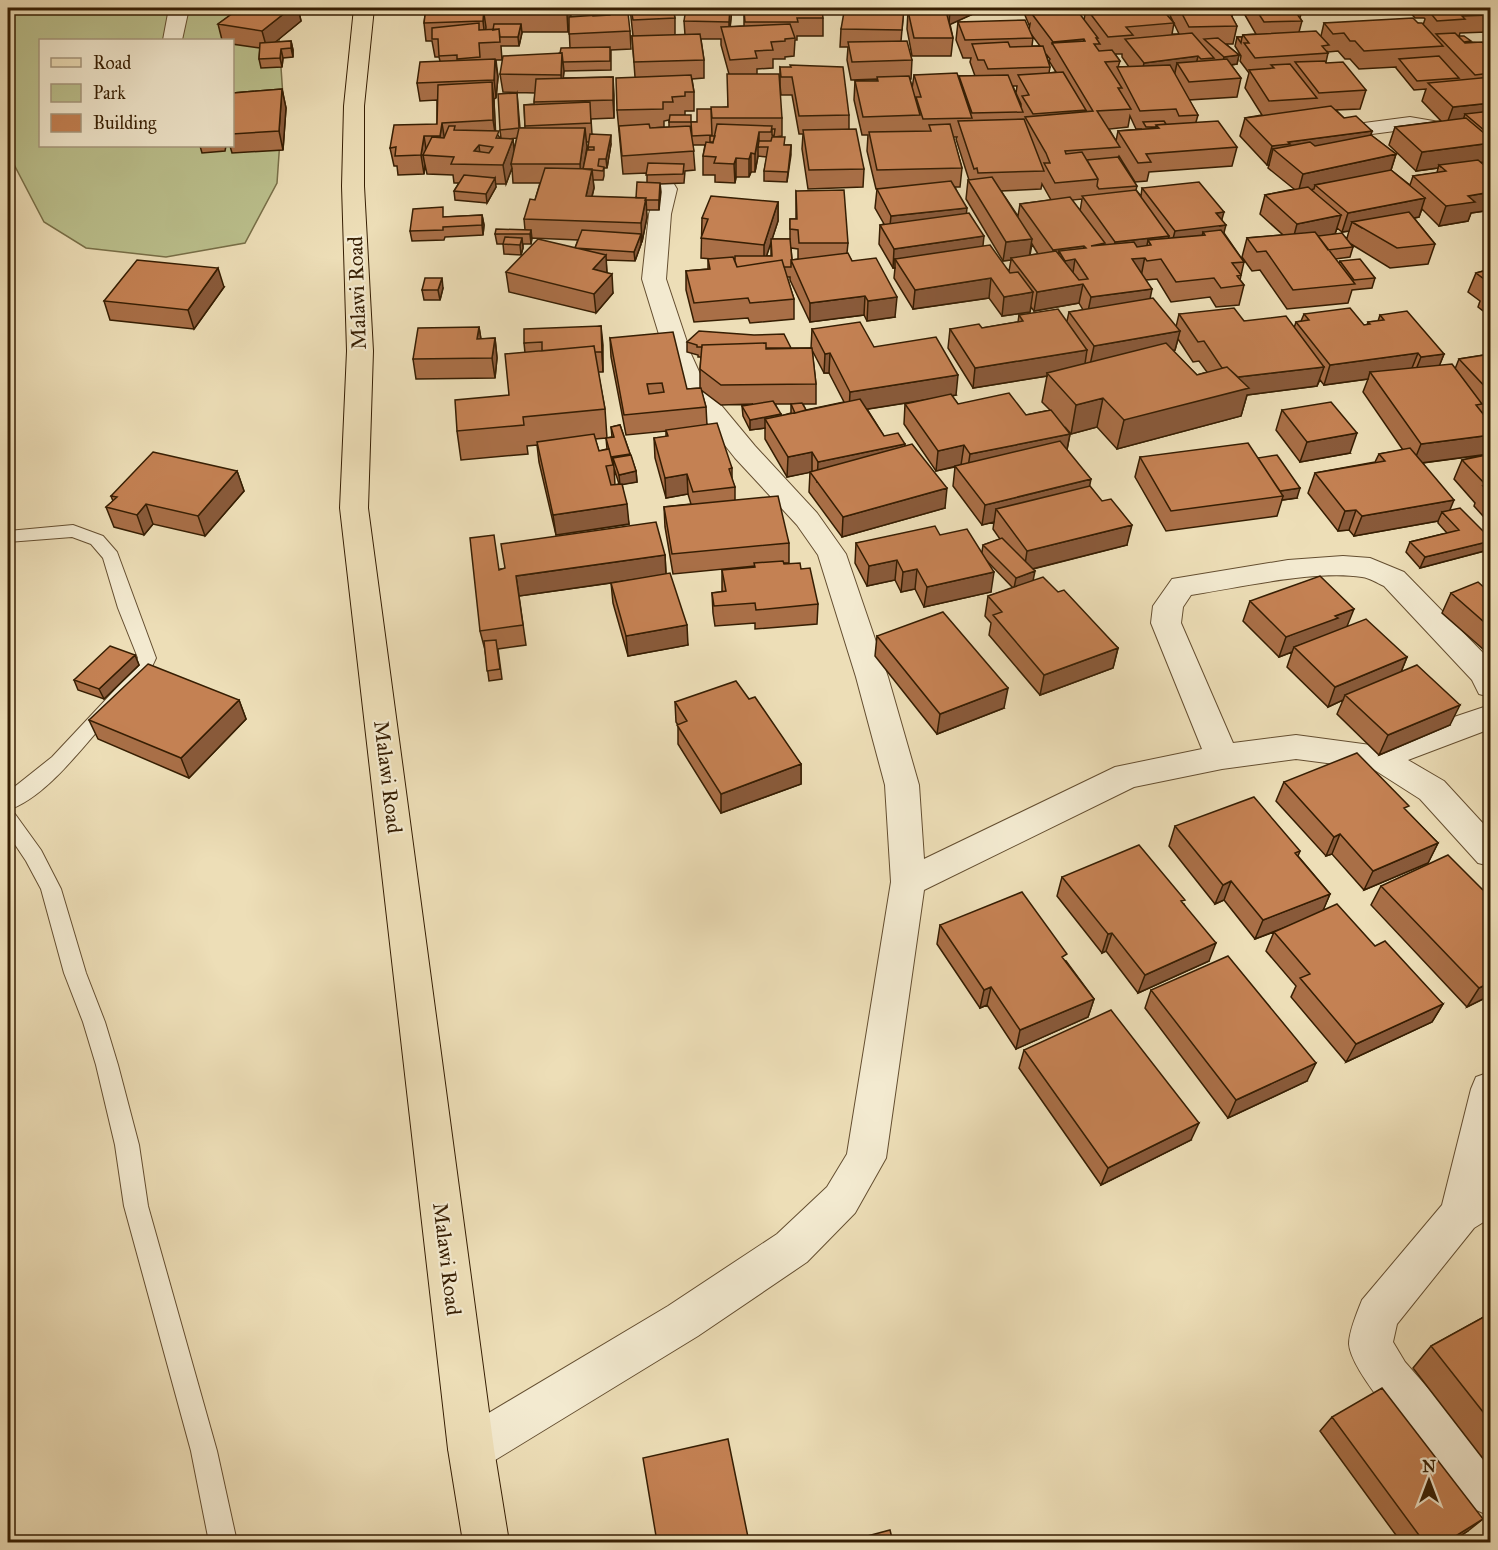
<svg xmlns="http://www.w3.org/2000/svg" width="1498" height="1550" viewBox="0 0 1498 1550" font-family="'IM FELL Great Primer',serif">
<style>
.green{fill:#bbc08d;stroke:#786f48;stroke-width:1.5;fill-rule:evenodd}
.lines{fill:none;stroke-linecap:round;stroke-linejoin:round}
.service-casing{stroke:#644e30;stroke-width:2}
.minor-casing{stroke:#644e30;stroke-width:2}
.primary-casing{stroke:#361e03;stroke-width:2}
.service{fill:#f3ead0;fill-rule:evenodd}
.minor{fill:#f3ead0;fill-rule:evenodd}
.primary{fill:#eddeb7;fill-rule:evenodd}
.wall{fill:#a96f47;stroke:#361e03;stroke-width:1.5;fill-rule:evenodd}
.shaded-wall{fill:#895a3a;stroke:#361e03;stroke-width:1.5}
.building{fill:#c48153;stroke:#361e03;stroke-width:1.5;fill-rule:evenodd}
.labels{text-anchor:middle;stroke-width:4.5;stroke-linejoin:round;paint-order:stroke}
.street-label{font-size:21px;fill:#361e03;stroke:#f3ead0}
</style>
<rect width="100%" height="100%" fill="#eddeb7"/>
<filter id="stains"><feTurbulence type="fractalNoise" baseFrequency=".00333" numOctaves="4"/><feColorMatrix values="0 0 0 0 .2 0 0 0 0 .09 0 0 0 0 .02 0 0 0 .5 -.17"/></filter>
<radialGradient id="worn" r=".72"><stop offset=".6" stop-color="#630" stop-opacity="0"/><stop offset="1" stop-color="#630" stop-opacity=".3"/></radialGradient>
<path class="green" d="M8,8H277L283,97L277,183L245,243L166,257L86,248L44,222L8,153ZM40,40H232V146H40Z"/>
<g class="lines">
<g class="service-casing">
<path id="service" d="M73,525L103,536L117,552L156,658C144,686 122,704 101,727C77,754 44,798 8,810V792L52,757L127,677L138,658L118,608L103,558L91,544L72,537L8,542V531Z
M8,811L15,814L41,850L61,889L86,973L105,1022L118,1065L139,1145L148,1206L217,1451L237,1542H209L191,1451L124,1206L115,1145L96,1065L83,1022L64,973L41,889L26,861L8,834Z"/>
</g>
<g class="minor-casing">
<path id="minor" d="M169,8H189L182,40H163Z
M1410,117L1457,125L1490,119V131L1457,137L1410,129L1372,134L1364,133L1361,128L1364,123Z
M666,182L674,184L677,189L671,214L666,279L691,354L706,387L755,446L817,513L846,554L888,677L919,785L924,859L1115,767L1202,749L1151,623L1153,606L1172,579L1288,560L1343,556L1370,558L1404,572L1490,660V697L1479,694L1472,680L1384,586C1377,583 1370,578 1362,577C1314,570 1241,587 1191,595L1183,607L1181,623L1233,743L1296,735L1378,746L1427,726L1490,705V729L1408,760L1444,781L1490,831V866L1478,863L1420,799L1373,769L1296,759L1222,769L1134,787L924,890L886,1158L855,1213L807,1262L698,1336L487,1465L471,1472L455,1465L448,1449L455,1433L668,1306L777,1234L827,1187L847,1154L891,882L885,785L856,677L818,555L797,525L735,458L685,395L665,354L642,279L649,214L658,184Z
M1490,1072V1218L1474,1228L1397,1324L1393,1342L1405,1362L1490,1459V1516L1474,1509C1448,1479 1351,1379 1349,1344C1349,1331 1357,1313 1362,1300L1442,1205L1471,1089L1476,1077Z"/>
</g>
<g class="primary-casing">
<path id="primary" d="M354,8H374L364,106V186L373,351L368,508L494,1449L509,1542H463L448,1449L340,508L347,351L342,186L344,106Z"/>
</g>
<use href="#service" class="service"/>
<use href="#minor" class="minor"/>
<use href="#primary" class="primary"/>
</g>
<path class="wall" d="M240,8H298L301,21L275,42L291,41L293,50V57L283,58L282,67L261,68L259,59L260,48L232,44V40H222L218,24Z
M426,8L572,9L570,17L610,15L630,31L631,49L611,50V70L564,71L563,78L613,77L614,118L591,119L592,134L611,144L607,168H604V176L603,180H593L594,188L592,197L636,198L647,183V173L623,174L617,110L635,77L632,36H633L630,8H673L675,18V35H685L684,21L732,8L730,27L744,26V11H747V8H811V9L823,18V36H797V40H795L794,56L785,57V59H773V68L757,69V74L782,118V136L775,137L785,145H791L787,182L764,181V171L767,157L758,156L755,172H751L749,177H736L735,183L715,182V175H703V156L705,145H693L695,170L685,171L684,183L660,184L659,210H646L647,217L642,242H641V244L635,261L606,260L607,273L613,293L596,313L509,292L506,272L575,248L578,240L531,238V244H523V248L521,255L504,254L503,244H497L495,234L525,230L524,219L535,200L540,183H513L512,168L506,184H495L496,187L487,203L455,200L454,191L459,183H454L453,175L427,174L425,165L424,174L398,175L397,166H394L390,148L437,124V100L420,101L417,83L440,61L439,57H435L432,41H426L424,23ZM569,27L570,48L560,53L500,74L503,92L535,93L534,104L524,105L525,128H520L517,93L500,130L501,138H500L495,131L494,99L496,98L498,77L496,60H502L501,46H519L522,32H568ZM701,39H721V45L729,74L728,107L711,109L697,122H691L685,115V111H694V92L692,79L704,78V60ZM669,120V127L652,128L664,127V121ZM517,138L514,150L513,139H508ZM586,142H589L588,150L584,167L587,147Z
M904,8L901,41L912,60L911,79H910L912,89L914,75L959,80V76H975L970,62L971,58H963L956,40L958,22L1029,30L1030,24L1029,25L1022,8H1077L1076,10L1084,20L1086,8H1161L1174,23L1172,34H1179L1168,11L1169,8H1231L1233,11L1232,17L1237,26L1233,44H1226L1239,55L1237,64L1231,65L1241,78L1237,97L1189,100L1198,115L1196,122L1237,147L1232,166L1149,172L1147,181L1135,182L1119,156L1118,158L1137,186L1136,190L1141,196L1142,188L1222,220L1224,233L1244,262L1240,280L1244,285L1239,305L1216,307L1210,297L1171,302L1157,279L1146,280L1150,299L1176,327L1179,314L1244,321L1294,328L1296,322L1301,321L1304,314L1364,325H1367L1368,322L1378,321L1380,315L1444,354L1439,366L1455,369L1459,359L1491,354V422L1480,411L1491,424V450L1489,454L1423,463L1449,511L1491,541V544L1488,550L1420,568L1406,552L1410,542L1447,533L1438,523V521L1354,536L1349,530L1338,531L1308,493L1315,473L1375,462L1379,454L1403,450L1363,392L1368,379L1324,385L1320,380L1317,386L1247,395L1241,416L1117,449L1097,427L1071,434L1065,427L1070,434L1067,450L1089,487L1127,545L1033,569V581L1058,592L1118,648L1113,668L1040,695L989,635L991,623L985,616L988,596L1013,588L988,562L991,592L924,607L915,589L901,592L895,580L867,586L855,563L856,543L940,535L982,552L983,545L1000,539L993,529L994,522L982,525L953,486L955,467L936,471L904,424L905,404L924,400L867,409L884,436L905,446L945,508L842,537L809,492L810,472L787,477L765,439V428L750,430L743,416L742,406L753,404L721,405L701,390L706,407L707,425L732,468V480L735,487V500L789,543V563H784V564L801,569L818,604L817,624L755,629V623L715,626L713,613L712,593L722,592V570L754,567V566L673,574L665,527L664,507L691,504L688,494L666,498L655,458L654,438L666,437V431L626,435L611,357L610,338L687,389L700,388V369L701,357H698V355L687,352V342L791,348H811L812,329L874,347L956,395L952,396L958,404L1026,415L1050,410L1042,402L1047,376L973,388L948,348L950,329L982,328L1018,322L1019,315L1067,321L1069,312L1083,310L1079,303L1034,311L1031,307L1030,312L1002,316L989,298L913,309L894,278L895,268H893L879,244L880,225L884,224L875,208L877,189H880H876L867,151L868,135H862L854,100L855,81H877V79L851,80L847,60L848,47H840L841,29L850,12ZM1031,34L1040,46H1032L1033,38ZM1046,54L1050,59L1049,61L1056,72L1049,73L1050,67ZM1115,54H1122V57L1129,67H1118L1120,61ZM1013,86H1017L1016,93L1021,104V107ZM1130,116L1136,129H1142L1118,131L1116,141L1109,129L1128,127ZM953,137H957L956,139L969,180H968L966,199L1003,261L1011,260L1009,271L983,246L966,213L955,187H960L962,168ZM1042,184L1051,200L1020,204L1018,216L1001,191L1041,189ZM1082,199L1080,211L1072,200ZM1032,244L1038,254L1030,255ZM1178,339L1193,362L1199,361L1207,372L1197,375L1173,351L1175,350ZM812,350L824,373H829L844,402L806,410L803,404H816V384ZM775,404H791V413L781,416Z
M923,8H1001H986L950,24L953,38L951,56H912L907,29L908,11H923Z
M1242,8H1296L1301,14L1300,18L1302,21L1299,32L1321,36L1324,23H1418L1423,25L1425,19L1424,18H1415L1409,11L1410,8H1491V210L1471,213L1468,221L1439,226L1422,209L1419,217L1414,218L1435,244L1428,264L1390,268L1351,244L1353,247L1350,257L1335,259L1339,264L1340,261L1375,278L1372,288L1352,290L1348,303L1287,309L1260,270L1252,271L1242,257L1247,238L1283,235L1260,214L1265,195L1294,189L1268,168L1269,165H1267L1240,136L1245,118L1262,115L1245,88L1249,73L1240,61L1241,56L1235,46L1237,37H1242L1243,35L1256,34L1242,10ZM1487,32L1483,43L1471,42L1459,36L1460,33ZM1327,51L1328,52L1338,51L1345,59H1350L1359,69L1396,67V68L1414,90L1426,89L1422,101L1441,121L1395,127L1389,145L1416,171L1438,168L1437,173L1413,176L1410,185L1391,170L1396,154L1371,135L1372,131L1344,118L1336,110L1360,109L1366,90L1326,63V62L1328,53ZM1337,228L1342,232L1349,231L1347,238L1335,234Z
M780,67L849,115V129L864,169L863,187L808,189L802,149L803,134H799L792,95H781L780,85Z
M282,89L286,108L283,150L232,153L230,146H232L233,93Z
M200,146H226L225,151L202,153Z
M796,191L848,243L847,253L852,261L895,317L867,321L864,315L810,322L790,280V277H787L794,299V319L750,323L748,318L694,322L686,290V271L708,269V259H712L701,258L702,218L778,202V221L772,239H790V219H796ZM771,243V256H766ZM791,248L798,249V259L792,260Z
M482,215L484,225L483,235L445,237L444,240L412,241L410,231L445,217Z
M1491,269V317L1478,307L1480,301L1468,292L1476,273Z
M224,287L194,329L110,320L104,301Z
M443,288L440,300H424L422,290Z
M601,326L603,372H598L605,409L607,438L612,437L611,427L620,425L636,471L637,482L622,484L629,524L556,535L539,462L537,445L527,446L528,454L461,460L457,431L509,395L525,353L524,343ZM606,438L607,449L599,451L595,439ZM614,467V468L619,484L615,485Z
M479,327L481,339L495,338L497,358L495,378L416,379L413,359Z
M1282,410L1350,453L1300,462L1276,430Z
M1491,454V525L1474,506L1475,503L1454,479L1462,460Z
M1140,457L1258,458L1297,498L1282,500L1277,516L1166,531L1135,477Z
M237,471L244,491L205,536L153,524L144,535L114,527L106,507L113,501L111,496Z
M665,555L666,574L688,645L628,656L613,603L611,583L519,596L526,645L498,649L502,679L489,681L485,650L480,631L500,569Z
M1491,590V656L1442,613L1451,593Z
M1250,601L1347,627L1407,657L1401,672L1450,725L1379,755L1337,714L1343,700L1328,707L1287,667L1292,652L1279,657L1243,621Z
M877,636L1004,708L937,734L875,656Z
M135,655L139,665L104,699L78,690L74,680Z
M749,699L801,764V784L721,813L678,744V725L676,722L675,702Z
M239,700L246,719L189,778L98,739L89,720Z
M1284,782L1406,811L1438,843L1428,863L1364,890L1332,854L1326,856L1276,801Z
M1175,826L1300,851L1298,856L1330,894L1323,910L1375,946L1443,1004L1432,1022L1346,1062L1291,997L1296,986L1266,951L1274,932L1279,930L1255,939L1224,900L1215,904L1169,846Z
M1062,877L1184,904L1209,961L1138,993L1106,951L1102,953L1057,896Z
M1381,886L1485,892L1491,889V995L1467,1007L1371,905Z
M940,925L1066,961L1094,999L1088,1017L1016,1049L987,1005L980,1008L937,944Z
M1151,990L1307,1081L1228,1118L1145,1008Z
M1024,1050L1191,1140L1101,1185L1019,1068Z
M1491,1313V1469L1413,1368L1431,1346Z
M1332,1417L1468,1531L1451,1542H1401L1320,1431Z"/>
<path class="shaded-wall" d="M291,8H298L301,21L267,49L262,31Z
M484,8H487L484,14L486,27L485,39L483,21Z
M568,8H571L572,9L568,32L567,14Z
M730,8H732L729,40V22Z
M950,8H986L949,25Z
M521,24L522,33L519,46L518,37Z
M1084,39L1081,57L1052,44L1053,42Z
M291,41L293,50V57L291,48Z
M281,49L283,58L282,67L280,58Z
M562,53L564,71L562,93L561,75Z
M1239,55L1237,64L1222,66L1224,57Z
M1198,56L1194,74L1177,63L1174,77L1140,81L1144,63Z
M495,59L498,77L496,98L494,80Z
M613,77L614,95V118L613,100Z
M492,82L494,101L496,139L493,120Z
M282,89L286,108L283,150L279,131Z
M1491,103V121L1465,114L1462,124L1446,126L1453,107Z
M442,123L445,142L443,154L440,136Z
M585,128L587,147L581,183L580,164Z
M1372,131L1366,149H1273L1269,165H1267L1272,146L1288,142Z
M759,132V147H758V156L755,172V154Z
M611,135V144L607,168L606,159Z
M424,136L427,155H423L425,165L424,174L421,155Z
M513,139L515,158L511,164L512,168L506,184L503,165Z
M1491,143V154L1488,160L1486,158L1485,162L1441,167L1439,165L1438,168L1416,171L1422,152Z
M479,145L481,164L474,151Z
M791,145V155L787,182L788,172Z
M751,153V172L749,177V159Z
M1396,154L1390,173L1315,185L1314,189L1298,193L1303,174Z
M736,158V177L735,183L734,164Z
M592,169L594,188L587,215L586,196Z
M495,178L496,187L487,203L486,194Z
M660,183L661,192L659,210V200Z
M1491,192V210L1471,213L1468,221L1439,226L1446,206L1468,196Z
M646,198L647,217L642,242L641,223Z
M1425,198L1419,217L1362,228L1352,222L1349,231L1342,232L1348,213Z
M778,202V221L764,264V245Z
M967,208L965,227L889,235L891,216Z
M1224,212L1220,226L1226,225L1221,244L1203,232L1200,247L1170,250L1175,231L1216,213Z
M482,215L484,225L483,235L482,225Z
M1341,215L1335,234L1292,243L1297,224Z
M531,230L532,239L531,244L530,234Z
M641,234V244L635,261L634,252Z
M984,236L982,255L895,259V268H893L894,249Z
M1169,236L1165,255L1151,245L1148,240L1141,277L1111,262L1115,242Z
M522,238L523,248L521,255L520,245Z
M1032,239L1029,258H1011V260L1003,261L1006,242Z
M1084,246L1081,265L1075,259L1072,279L1062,280L1065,261L1059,251L1056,269L1053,250Z
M606,255L607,274L593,269Z
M218,268L224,287L194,329L188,310Z
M612,274L613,293L596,313L594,294Z
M442,278L443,288L440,300L438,290Z
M991,278L989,298L913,309L915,290Z
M1083,284L1079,303L1034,311L1037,292Z
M1152,289L1148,309L1087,316L1091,297Z
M1033,292L1030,312L1002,316L1004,297Z
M865,296L864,315L810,322V303Z
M897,297L895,317L867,321L868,301Z
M601,326L603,345V372L602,352Z
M479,327L482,346L477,339Z
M1180,331L1175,350L1090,365L1094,346Z
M495,338L497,358L495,378L492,358Z
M1087,350L1084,370L1047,373V376L973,388L975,368Z
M830,353L829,373H824L825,354Z
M1418,353L1410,373L1370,372L1368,379L1324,385L1330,365Z
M1444,354L1436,374L1413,377L1421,357Z
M1324,367L1317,386L1247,395L1241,416L1117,449L1124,420L1230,378Z
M958,375L956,395L849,412L850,392Z
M1103,398L1097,427L1071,434L1076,405Z
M781,414V425L765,419V428L750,430V420Z
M1357,433L1350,453L1300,462L1307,442Z
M1070,434L1066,454L967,474L970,454Z
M1491,435V450L1489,454L1413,464L1421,444Z
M905,444L903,464L817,482L818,462Z
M964,445L961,465L936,471L938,451Z
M812,452V472L787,477L788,457Z
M630,454L631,464L613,458L614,467L611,457Z
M237,471L244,491L205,536L198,516Z
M636,471L637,482L620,485L619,475Z
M687,474L688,494L666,498L665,478Z
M1091,479L1087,499L996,509L994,522L982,525L985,505Z
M947,488L945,508L842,537L843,517Z
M1300,488L1297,498L1282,500L1283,496L1274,492Z
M1454,500L1447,517L1442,512L1438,521L1354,536L1362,516Z
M146,504L153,524L144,535L137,515Z
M627,504L629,524L556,535L553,515Z
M1356,510L1349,530L1338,531L1345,511Z
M1132,525L1127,545L1024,571L1027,551Z
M1491,541V544L1488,550L1420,568L1425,557Z
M665,555L666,575L519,596L516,576Z
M897,560L895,580L867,586L869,566Z
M917,569L915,589L901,592L903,572Z
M1035,571L1033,581L1014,588L1016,578Z
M994,572L991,592L924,607L927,587Z
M1354,609L1346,629L1294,647L1292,652L1279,657L1286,637L1335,616Z
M687,625L688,645L628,656L626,636Z
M1118,648L1113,668L1040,695L1044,675Z
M135,655L139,665L104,699L99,689Z
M1407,657L1399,677L1345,695L1343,700L1328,707L1335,687Z
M1008,688L1004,708L937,734L940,714Z
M239,700L246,719L189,778L181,758Z
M1460,705L1450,725L1379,755L1388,735Z
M801,764V784L721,813V794Z
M1340,834L1332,854L1326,856L1334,837Z
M1438,843L1428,863L1364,890L1373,871Z
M1231,881L1224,900L1215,904L1223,885Z
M1330,894L1322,913L1255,939L1263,920Z
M1112,933L1106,951L1102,953L1108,934Z
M1216,943L1209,961L1138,993L1145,975Z
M1491,982V995L1467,1007L1479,988Z
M991,987L987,1005L980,1008L984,990Z
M1094,999L1088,1017L1016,1049L1020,1030Z
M1443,1004L1432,1022L1346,1062L1356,1044Z
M1316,1063L1307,1081L1228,1118L1236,1100Z
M1199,1123L1191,1140L1101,1185L1108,1168Z
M1483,1519L1468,1531L1451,1542H1446Z"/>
<path class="building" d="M240,8H291L262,31L218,24Z
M426,8H484L483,21L424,23Z
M486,8H568L567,14H484Z
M631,8H673L675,18L633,20Z
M686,8H730L729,22L684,21Z
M748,8H811V9H822L823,18H797L798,22H745L744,11H748Z
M850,8H904L902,30L841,29L844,12H850Z
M1086,8H1161L1174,23L1126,27L1133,35L1108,37Z
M1179,8H1231L1233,11H1229L1237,26L1189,27Z
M1255,8H1296L1301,14H1297L1302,21L1264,22Z
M1436,8H1491V15L1462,16L1465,19L1437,21L1428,10H1438Z
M1076,9L1098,38H1096L1100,44H1094L1099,51L1112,50L1120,61L1105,62L1122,88H1118L1131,109L1097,111L1120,147L1065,151L1066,154L1082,152L1098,179L1055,183L1044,163H1050L1046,153L1025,117L1093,111L1052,43L1085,41L1084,39L1053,42L1032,14Z
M908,11H946L953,38H914Z
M610,12V15L593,16V13Z
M628,13L630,31L569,34V17Z
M1413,18L1418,23H1422L1443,46L1364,51L1355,41H1350L1344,33L1333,34L1324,23Z
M1025,20L1033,38L965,40L958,22Z
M479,23V30L499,29L500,42L479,43L480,57L457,59V55L439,56L438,39H432V28Z
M494,24H521L518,37H500L499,29L493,30Z
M790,24L795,38L785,39V41L771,42L773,50L755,51L757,58L730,60L721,27Z
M1316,31L1329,45L1322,46L1328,53L1255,58L1244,43H1249L1243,35Z
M1192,33L1214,58L1201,59L1198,56L1144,63L1125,39Z
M1455,33L1465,43L1482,42L1491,50V73L1475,75L1436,34Z
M700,34L704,60L634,62L632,36Z
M1458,36H1464L1471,41L1464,42Z
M1237,37H1242L1241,43Z
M1218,38L1239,55L1224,57L1204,39Z
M291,41V48L281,49L280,58L259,59L260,43Z
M907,41L912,60L852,62L848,42Z
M1008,42L1010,47L1043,46L1050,67L988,69L984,60H978L972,44Z
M610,47V61L563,62L562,53H560L561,48Z
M562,53L561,75L500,74L503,56Z
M1439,56L1459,78L1417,81L1399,59Z
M495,59L494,80L417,83L420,62Z
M1227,59L1241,78L1189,82L1177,63Z
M1325,61L1326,63L1343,62L1366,90L1319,93L1295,62Z
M1290,64L1317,98L1269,101L1249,70L1274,68L1271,65Z
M790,65L843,67L849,115L799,116L792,77H781L780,67H791Z
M1170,65L1198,115L1179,116L1176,109L1140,111L1117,67Z
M1063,72L1086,110L1033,114L1022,96L1029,95L1018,75Z
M957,73L972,118L923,119L916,97H921L914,75Z
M727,74H779L782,118H712L711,107H728Z
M691,75L694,92H685V96L672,97L673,102H663V109L617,110L616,78Z
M1008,75L1023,112L972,113L959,76Z
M909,76L920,115L863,117L855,81H878L877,77Z
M613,77V100L534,102L536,79Z
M1491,77V103L1453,107L1428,83Z
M492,82L493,120L442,123L440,136H424L421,155L395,156L396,147L390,148L394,125L437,124L438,85Z
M282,89L279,131L232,134L233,93Z
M517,93L519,128L500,130L498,94Z
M590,102L591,123L525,126L524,105Z
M1331,106L1344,118L1356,116L1372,131L1288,142L1290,144L1272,146L1245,118Z
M697,109H711L712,135L692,136L691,122H669L670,115H691V122H697Z
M1491,111V136L1465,114Z
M1466,118L1491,139V143L1422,152L1395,127Z
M1024,119L1044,171L978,173L977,168L974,169L958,121Z
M1164,121L1166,124L1156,125V127H1146L1143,122Z
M1218,121L1237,147L1146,154L1151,162L1138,163L1118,131L1159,128L1156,125Z
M649,124L650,128L690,126L694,151L622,156L619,126Z
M717,124L772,126L771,132H759L755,154L751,153L749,159L736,158L734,164L714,163L716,157L703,156L706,142L713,143Z
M950,124L962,168L877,170L869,132L931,131L929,125Z
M449,126H455L454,130L499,131L496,138L513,139L503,165L451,164L454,157L423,155L432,137L444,138ZM479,145L493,147L489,153L474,151Z
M519,128H585L580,164H511Z
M772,129H775L774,136L772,135Z
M856,129L864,169L809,170L803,130Z
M590,134L611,135L606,159H599L598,166L604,167L603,171L583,169L587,150H594V147H588Z
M1371,135L1396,154L1303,174L1273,149L1310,142L1315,146Z
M710,136H715L713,142H710Z
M772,137H785L784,145H791L788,172L764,171L768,147H758L759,141H771Z
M1118,157L1137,186L1099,189L1097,186L1098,179L1087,160Z
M1478,160L1491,171V192L1468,196L1475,202L1446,206L1413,176L1446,171L1439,165Z
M648,163L684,164L683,174L646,175Z
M545,168L592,169L586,196L646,198L641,223L524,219L530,199L535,200Z
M1391,170L1425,198L1348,213L1315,185Z
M464,175L495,178L486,194L454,191Z
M992,177L1032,239L1006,242L968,180Z
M951,181L967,208L891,216L877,189Z
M637,182L660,183L659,200H645L646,198H636Z
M1199,182L1224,212L1216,213L1226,225L1175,231L1142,188Z
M1308,187L1341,215L1297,224L1265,195Z
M844,190L848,243H799L798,230L790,229V219H797L796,191Z
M1136,190L1169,236L1115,242L1082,196Z
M711,196L778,202L764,245L701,238L708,219L702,218Z
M1070,197L1105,243L1091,246L1134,242L1137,247L1151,245L1148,240L1205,235L1203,232L1221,230L1244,262L1232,263L1241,275L1237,276L1244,285L1221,288L1214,278L1176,282L1161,259L1147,261L1145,258L1132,259L1152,289L1091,297L1083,284L1037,292L1011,258L1056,251L1079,280L1088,279L1075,259L1065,261L1059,251L1086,248L1084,246L1053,250L1020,204Z
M443,207V217L482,215V225L443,227V230L410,231L413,209Z
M1409,212L1435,244L1397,248L1352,222Z
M969,213L984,236L894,249L880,225Z
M496,229L531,230L530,234H495Z
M582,230L641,234L634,252L575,248Z
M1315,232L1355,284L1293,290L1266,251L1257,252L1247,238Z
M1342,233L1353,247L1328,250L1318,236Z
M505,237L522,238L520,245L503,244Z
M538,239L606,255L593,269L612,274L594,294L506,272Z
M771,239H790L792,260H791V267H784L782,260L737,267L735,261V256H772Z
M990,245L1010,273L1018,272L1033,292L1004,297L991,278L915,290L895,259Z
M848,253L852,261L876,258L897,297L868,301L865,296L810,303L791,260Z
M733,257L737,267L782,260L794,299L750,303L748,298L694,303L686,271L710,269L708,259Z
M1360,259L1375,278L1354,280L1340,261Z
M137,260L218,268L188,310L104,301Z
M1491,269V284L1476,273Z
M425,278H442L438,290H422Z
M1491,286V291L1486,287Z
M1153,298L1180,331L1094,346L1069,312Z
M1234,308L1244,321L1286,316L1324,367L1238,377L1227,367L1222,368L1204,341L1198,342L1179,314Z
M1350,308L1364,325L1370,324L1368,322L1384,320L1380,315L1407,311L1444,354L1421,357L1418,353L1330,365L1296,322L1309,320L1304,314Z
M1058,309L1087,350L975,368L950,329L979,324L982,328L1023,321L1019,315Z
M860,322L874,347L936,337L958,375L850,392L830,353L825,354L812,329Z
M601,326L602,352H595L594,346L542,351V342L524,343V329Z
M479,327L477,339L495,338L492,358L413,359L418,328Z
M699,331L754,335L784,334L791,348H766V343L702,345V347H697V345L687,342Z
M673,332L687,389L701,388L706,407L624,415L610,338ZM662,383L664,392L649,394L647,384Z
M766,343V349L812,348L816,384L721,385L700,369L702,345Z
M1166,343L1197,375L1227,367L1249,388L1124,420L1103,398L1076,405L1047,373Z
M594,346L605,409L523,417L524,425L457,431L455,400L509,395L505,354Z
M1491,354V393L1459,359Z
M1452,364L1482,404L1476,405L1491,424V435L1421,444L1370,372Z
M1009,393L1026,415L1051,410L1070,434L970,454L964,445L938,451L905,404L951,394L958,404Z
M860,399L884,436L898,433L905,444L818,462L812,452L788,457L765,419Z
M773,401L781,414L750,420L742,406Z
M1331,402L1357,433L1307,442L1282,410Z
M802,403L806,410L795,413L791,404Z
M717,423L732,468L729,469L735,487L693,492L687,474L665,478L654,438L668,436L666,430Z
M620,425L630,454L611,457L606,438L614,437L611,427Z
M594,434L599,451L609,449L613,465L606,466L611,485L622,484L627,504L553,515L537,442Z
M1060,441L1091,479L985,505L955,466Z
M1248,443L1283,496L1171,511L1140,457Z
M912,444L947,488L843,517L810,472Z
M1410,448L1454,500L1362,516L1356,510L1345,511L1315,473L1385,461L1379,454Z
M153,452L237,471L198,516L146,504L137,515L106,507L117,497L111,496Z
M1491,454V495L1483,486H1487L1462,460Z
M631,455L636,471L619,475L613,458Z
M1277,455L1300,488L1280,491L1258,458Z
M1090,486L1102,501L1111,499L1132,525L1027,551L996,509Z
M778,496L789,543L672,554L664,507Z
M1460,508L1491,539V541L1425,557L1410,542L1459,530L1442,512Z
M656,522L665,555L516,576L523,625L480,631L470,538L494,535L499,570L505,568L501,544Z
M935,526L940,535L967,529L994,572L927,587L917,569L903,572L897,560L869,566L856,543Z
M1002,538L1035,571L1016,578L983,545Z
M783,561L784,564L800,563L801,569L810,568L818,604L756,610L755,603L714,606L712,593L726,591L722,570L755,567L754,563Z
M670,573L687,625L626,636L611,583Z
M1320,576L1354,609L1335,616L1338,618L1286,637L1250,601Z
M1043,577L1058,592L1064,590L1118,648L1044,675L993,615L1002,612L988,596Z
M1478,582L1488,591L1491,590V628L1451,593Z
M943,612L1008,688L940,714L877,636Z
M1366,619L1407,657L1335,687L1294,647Z
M496,640L500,669L487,671L484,641Z
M110,646L135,655L99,689L74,680Z
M148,664L239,700L181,758L89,720Z
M1417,665L1460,705L1388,735L1345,695Z
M736,681L749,699L755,697L801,764L721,794L677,725L687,721L675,702Z
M1357,753L1409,806L1404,808L1438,843L1373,871L1340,834L1334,837L1284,782Z
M1254,797L1300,851L1295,853L1330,894L1263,920L1231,881L1223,885L1175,826Z
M1139,845L1185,900L1181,901L1216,943L1145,975L1112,933L1108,934L1062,877Z
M1448,855L1485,892L1491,889V982L1479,988L1381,886Z
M1022,892L1067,954L1062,957L1094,999L1020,1030L991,987L984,990L940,925Z
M1337,904L1375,946L1385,941L1443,1004L1356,1044L1300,978L1310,974L1274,932Z
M1228,956L1316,1063L1236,1100L1151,990Z
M1111,1010L1199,1123L1108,1168L1024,1050Z
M1491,1313V1422L1431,1346Z
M1382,1388L1483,1519L1446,1542H1424L1332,1417Z
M728,1439L749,1542H657L643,1458Z
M890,1530L893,1542H845Z"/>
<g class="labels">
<g class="street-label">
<text transform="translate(357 293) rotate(-92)" y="7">Malawi Road</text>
<text transform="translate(388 777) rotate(83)" y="7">Malawi Road</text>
<text transform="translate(447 1259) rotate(83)" y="7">Malawi Road</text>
</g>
</g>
<rect width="1498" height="1550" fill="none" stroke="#eddeb7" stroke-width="30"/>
<rect x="9" y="9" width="1480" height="1532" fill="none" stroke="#361e03" stroke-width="3"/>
<rect x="15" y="15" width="1468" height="1520" fill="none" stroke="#361e03" stroke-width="1.5"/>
<rect x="39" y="39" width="195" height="108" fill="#f3ead0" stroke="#a7987e" stroke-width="1.5"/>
<rect x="51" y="58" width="30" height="9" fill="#eddeb7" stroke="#a7987e" stroke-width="1.5"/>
<text x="93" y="69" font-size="18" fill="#361e03">Road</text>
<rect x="51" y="84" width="30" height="18" fill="#bbc08d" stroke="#a7987e" stroke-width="1.5"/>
<text x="93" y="99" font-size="18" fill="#361e03">Park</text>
<rect x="51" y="114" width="30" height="18" fill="#c48153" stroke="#a7987e" stroke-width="1.5"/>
<text x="93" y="129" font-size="18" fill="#361e03">Building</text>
<g transform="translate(1429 1481)" stroke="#f3ead0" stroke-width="4.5" paint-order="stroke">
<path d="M0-4.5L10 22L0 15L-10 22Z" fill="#361e03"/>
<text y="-9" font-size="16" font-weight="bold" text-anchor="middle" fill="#361e03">N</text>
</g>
<rect width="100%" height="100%" filter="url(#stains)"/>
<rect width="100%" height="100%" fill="url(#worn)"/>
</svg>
